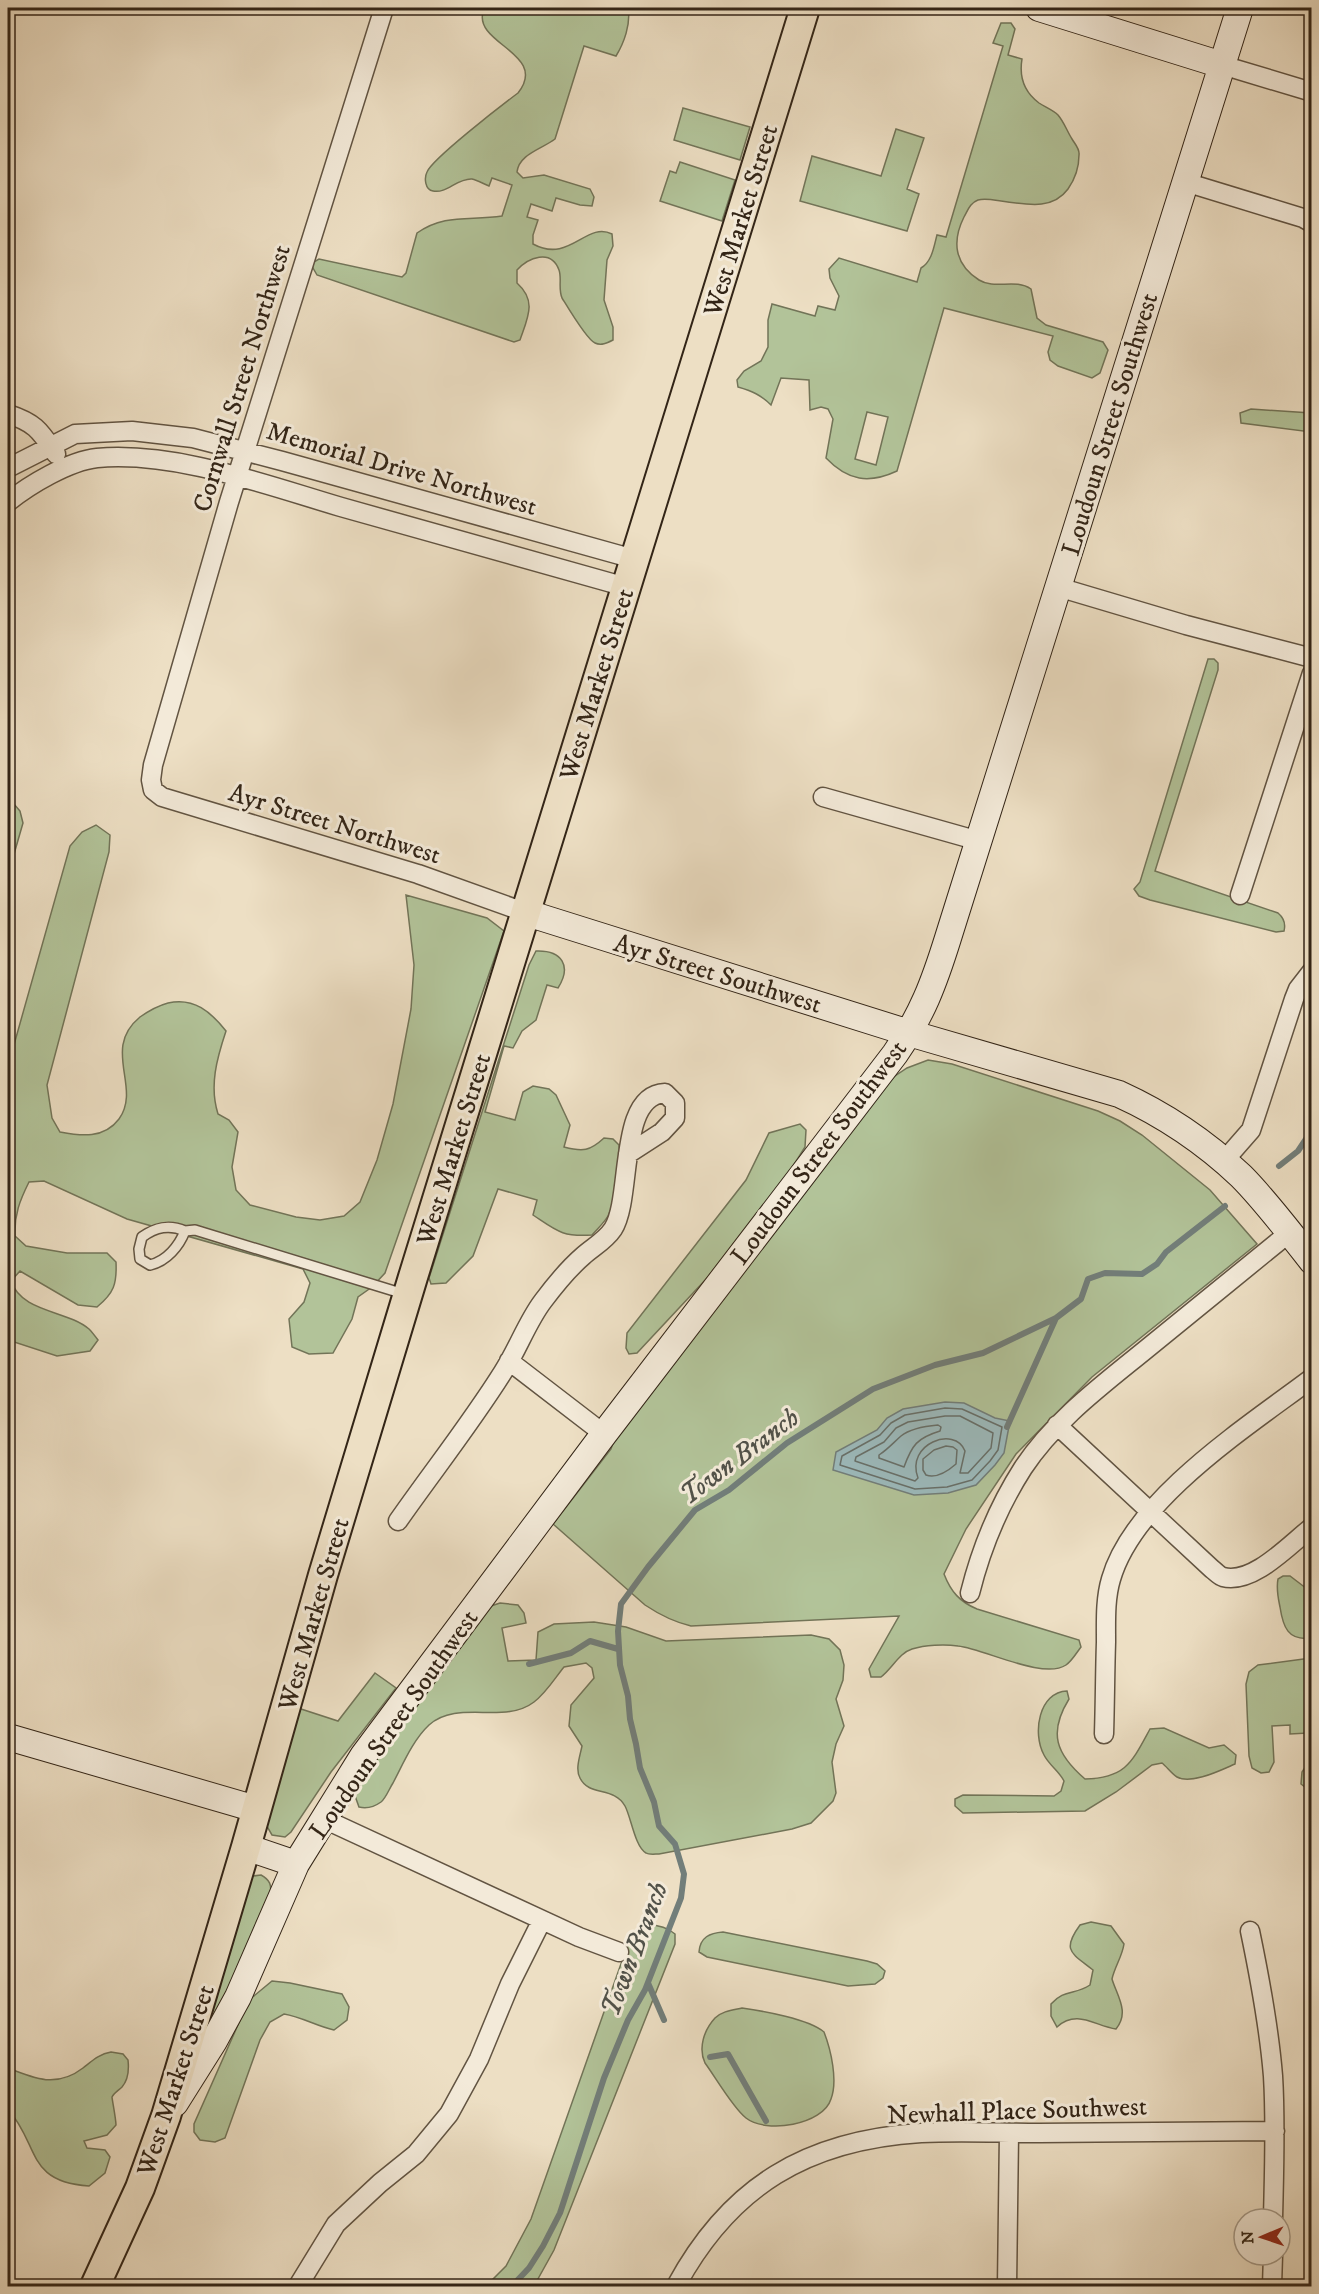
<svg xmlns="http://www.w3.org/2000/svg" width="1319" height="2294" viewBox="0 0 1319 2294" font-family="'IM FELL DW Pica',serif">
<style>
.green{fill:#b2c399;stroke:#727458;stroke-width:1.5;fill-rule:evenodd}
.water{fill:#9cbabc;stroke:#727e7a;stroke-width:1.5}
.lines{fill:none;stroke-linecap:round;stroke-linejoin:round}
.shore{stroke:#68706a;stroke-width:1.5}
.stream{stroke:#727e7a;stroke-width:6}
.lane-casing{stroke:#625442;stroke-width:12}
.street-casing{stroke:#625442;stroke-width:21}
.secondary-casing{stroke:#332517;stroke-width:28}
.primary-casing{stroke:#332517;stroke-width:32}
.lane{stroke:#f3ead9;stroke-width:9}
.street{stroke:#f3ead9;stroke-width:18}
.secondary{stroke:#f3ead9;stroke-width:26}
.primary{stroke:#eddfc4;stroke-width:28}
.labels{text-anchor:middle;stroke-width:6;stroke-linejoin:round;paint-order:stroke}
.street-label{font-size:26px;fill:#332517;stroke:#f3ead9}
.water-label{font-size:27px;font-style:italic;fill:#525249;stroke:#f3ead9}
</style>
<rect width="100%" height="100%" fill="#eddfc4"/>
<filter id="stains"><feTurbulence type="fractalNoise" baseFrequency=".00333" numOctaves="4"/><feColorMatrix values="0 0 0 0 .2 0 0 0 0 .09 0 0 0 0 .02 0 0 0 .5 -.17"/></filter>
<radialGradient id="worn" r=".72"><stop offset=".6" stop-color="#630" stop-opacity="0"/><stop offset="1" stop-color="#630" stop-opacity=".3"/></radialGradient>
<path class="green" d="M490,8H628C631,24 624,43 616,56L584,46L555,139C542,149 519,154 517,172L523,178L544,175L590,189L594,197L592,206L580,205L556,198L552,211L531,204L527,217L538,220L533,235V244C570,264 586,221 612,234L613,246L607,260L604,300L613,327V340C607,343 601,346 595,343C587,340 567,306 562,298C558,289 562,278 559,270C551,248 528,258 517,270V283C537,301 528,317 520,340L514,342L317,275L313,268L312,263L319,259L402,277L406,273L417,233C445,213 470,221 502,216L512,185L492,178L489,186C484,184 477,180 472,179C457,178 447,194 433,191C425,190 424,178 427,172C432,159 502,105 518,93C549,54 474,44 483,12Z
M1001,23H1011L1015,29L1008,55L1022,59C1019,77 1024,92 1039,103C1045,107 1053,110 1058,115C1064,122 1067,131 1072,139C1075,144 1080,149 1079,155C1079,167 1075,179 1068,189C1052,211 1025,204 1001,201C994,200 985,198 978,200C970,203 968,210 964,217C952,241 954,264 979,280C995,290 1015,278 1031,289L1037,318L1046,325L1103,342L1108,350L1100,373L1092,378L1058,366L1050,360L1048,352L1053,336L944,308L897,471C869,484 848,481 826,458L833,419L828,409L821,407L810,410L809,380L781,378L771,405C761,395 752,391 738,387L737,380L744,371L761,361L768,347V320L772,304L815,316L818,306L835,310L839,296L830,278L829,269L839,258L917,282L921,268C932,262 934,246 937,235L946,237L1003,46L993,43ZM867,412L888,417L876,465L855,459Z
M683,108L750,127L740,160L674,140Z
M896,129L924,138L907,189L919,194L907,231L800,201L812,156L881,176Z
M680,162L735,180L722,221L660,201L670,171L676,173Z
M1251,409L1311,413V432L1241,423L1240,413Z
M1208,659H1214L1218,663V670L1155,871L1278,913C1284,918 1286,923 1284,931L1276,932L1150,900L1139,896L1134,889L1140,882Z
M8,797L20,811L23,823L8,875Z
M96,825L110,835L109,852L47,1085L52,1118L60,1132C81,1136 104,1139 119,1119C142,1087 101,1049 140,1017C150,1010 157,1006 168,1003C194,997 211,1012 226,1031C217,1058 209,1086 218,1114L229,1120L238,1132L232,1167L236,1190L250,1205L296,1217L320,1220L344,1216L360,1202L377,1160L393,1104L411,1009L414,965L406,895L487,918L504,931L385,1273L372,1287L358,1297L352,1319L333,1353L309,1354L292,1347L289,1319L304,1302L310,1283L303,1269L127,1219L44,1181L29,1182C20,1200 14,1215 15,1236L26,1246L67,1253H107L116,1262C117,1284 114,1293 97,1307L78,1305L20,1271L11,1281C22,1313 67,1310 89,1329C92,1332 95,1336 98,1340L90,1351L57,1356L8,1340V1066L70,846L82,832Z
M536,951C562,950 572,966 558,988L547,985L536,1020L522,1031L513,1048L504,1046L485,1112L515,1120L523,1092L533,1086L549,1089L556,1095L570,1125L564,1147C583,1152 590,1151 604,1138L613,1139L619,1145C621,1167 618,1196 608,1216C604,1223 597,1229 592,1235C562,1237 557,1231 533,1215L537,1200L498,1189L473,1256L446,1283L431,1284L429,1278L529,965Z
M928,1060L952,1064L1098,1111L1120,1121L1142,1135L1210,1190L1257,1244L1092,1377L1016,1454L966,1529L944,1574C951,1592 960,1602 977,1609L1079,1640L1081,1647C1077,1652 1072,1661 1066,1665C1043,1680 985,1649 958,1646C944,1644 925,1645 912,1649C899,1653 892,1669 881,1677H871L869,1669L899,1616L691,1626C674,1622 660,1615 645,1605L553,1524L611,1449L615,1437L886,1082L907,1068Z
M800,1124L806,1130L805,1147L790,1171L708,1277L637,1353L629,1354L626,1348L627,1333L746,1180L769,1133Z
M1283,1576H1290L1311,1592V1638C1288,1641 1283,1627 1280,1607C1278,1597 1276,1589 1278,1579Z
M500,1603L518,1605L524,1613L526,1623L502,1628L508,1661L536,1660L538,1632L554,1624L594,1622L626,1627L666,1641L811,1635L829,1639L840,1650L844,1665L843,1680L836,1699L844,1726L836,1744L832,1762L836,1793L833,1801L811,1823L792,1829L659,1854C655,1854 649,1855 646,1853C635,1847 631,1817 625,1806C614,1786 589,1797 580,1778C575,1769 580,1756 582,1746L569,1726L571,1705L594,1678L592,1668L586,1663L564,1667C555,1678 546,1693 534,1702C504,1725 458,1699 429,1725C413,1740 403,1764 393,1783C389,1789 386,1798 381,1802C374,1807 367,1809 359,1807L354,1793L357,1787L484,1613L491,1606Z
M1311,1658H1312L1311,1792L1301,1784L1302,1772L1310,1760L1308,1733L1290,1734V1725L1272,1726L1274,1762L1269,1772L1261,1773L1252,1768L1249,1756L1246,1684L1249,1672L1258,1665Z
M375,1673L396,1688L331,1772L291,1832L285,1837L272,1835L265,1823L298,1708L338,1721Z
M1067,1691L1069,1699C1048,1733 1056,1754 1085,1779C1126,1778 1132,1762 1150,1729L1164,1728L1209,1748L1224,1745L1236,1755L1235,1764C1221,1770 1191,1785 1177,1777C1172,1774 1167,1767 1162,1763L1152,1765L1116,1792L1085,1811L963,1813L955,1806V1799L963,1795L1054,1796L1061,1791L1064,1781C1059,1771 1049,1765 1044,1755C1032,1733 1039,1692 1067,1691Z
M261,1875C270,1880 272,1885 270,1895L226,1997L196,2050L249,1880L253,1876Z
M1091,1922L1111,1926L1124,1944C1122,1957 1115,1966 1112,1979C1117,1996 1130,2012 1116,2029C1095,2026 1077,2009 1057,2027L1051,2016V2004C1064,1989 1075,1995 1090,1985L1093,1970C1072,1953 1061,1951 1080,1925Z
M648,1925C659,1925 667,1927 675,1934V1944L554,2250L534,2286H480L489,2283L506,2266L531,2219L629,1941L638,1930Z
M723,1932L867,1961L877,1964L885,1971L883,1978L875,1984L848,1986L707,1957L699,1952C700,1937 710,1933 723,1932Z
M272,1981L290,1983L342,1994L349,2007L347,2020L334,2030C316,2026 302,2017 284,2014L270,2022L260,2040L225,2138L215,2142L200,2140L194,2132V2124L249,2000Z
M742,2008C763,2011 809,2019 824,2032C831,2050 838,2081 831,2099C823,2125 766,2134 746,2118C733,2108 716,2078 705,2063C698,2048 704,2030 715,2018C722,2011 733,2010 742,2008Z
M111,2052L123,2054L128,2060C129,2069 129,2079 122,2087C119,2090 114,2093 112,2097C112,2099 116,2119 116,2125L107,2135L84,2141L87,2148L105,2150L110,2157L105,2173L89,2186C26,2182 40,2146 8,2109V2068C35,2079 57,2088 83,2068C92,2061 99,2054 111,2052Z"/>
<path class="water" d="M945,1402L964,1403L995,1418L1010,1421L1004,1453L995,1465L976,1485L948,1493L914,1495L833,1470L836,1452L877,1430L887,1418L903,1409Z"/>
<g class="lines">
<path class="shore" d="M945,1408L962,1409L1002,1427L998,1450L990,1461L972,1480L947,1487L915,1489L840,1465L842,1456L880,1435L891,1423L905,1415Z
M945,1416H960L993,1433L991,1448L968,1473H960L965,1451C955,1425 905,1444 918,1478L915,1481L855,1461L856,1457L884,1442L896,1428L908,1422Z
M938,1425L941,1427L940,1431C917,1438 912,1445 904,1467L879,1458V1455C888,1449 893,1443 901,1436C911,1428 926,1426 938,1425Z
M946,1446L953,1447L957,1450L956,1464C948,1471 937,1479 926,1475L923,1470V1459L934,1450Z"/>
<path class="stream" d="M1279,1166L1298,1151L1312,1130
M1007,1427L1056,1318
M529,1664L571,1653L590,1641L618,1649
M648,1983L664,2020
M710,2057L728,2054L766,2121
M512,2286L529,2268L543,2246L560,2213L604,2078L628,2020L645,1990L681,1898L684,1874L675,1844L659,1826L654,1802L640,1768L636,1744L630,1719L628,1696L620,1665L618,1631L621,1604L648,1567L695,1510L729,1490L787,1443L873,1389L935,1365L983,1353L1056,1318L1081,1299L1088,1279L1105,1273L1142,1274L1157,1264L1166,1252L1225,1206"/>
<g class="lane-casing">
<path id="lane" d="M185,1231C169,1224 156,1227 142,1237L139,1249L140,1259L150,1265C167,1261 179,1246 185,1231L195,1230L404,1294"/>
</g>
<g class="street-casing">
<path id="street" d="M384,8L229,502L153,765L151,780L153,790L162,797L418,874L527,913
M1222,65L1312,92
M1185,182L1303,218L1312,223
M8,414C36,423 40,431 56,454
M8,468L75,434L132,431L193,438L282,461L634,559
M8,502C29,485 69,461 97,458C175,451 266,485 341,507C436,534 531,561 626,587
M1058,587L1186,625L1312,658
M823,797L979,841
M1240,895L1312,673
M1223,1162L1251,1130L1294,999L1298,989L1312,971
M509,1361L604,1434
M1057,1425L1212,1569C1215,1571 1219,1576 1223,1577C1253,1585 1290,1544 1312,1527
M398,1521C433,1471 471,1423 503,1372C518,1349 527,1322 543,1301C555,1285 568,1269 583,1256C593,1247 605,1241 613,1229C633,1198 617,1095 665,1093L675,1103V1118L662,1132L628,1154
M970,1593C981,1549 998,1507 1023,1468C1054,1421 1101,1386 1144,1351C1192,1312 1241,1272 1289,1233
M1104,1734C1105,1703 1105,1673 1106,1642C1106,1621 1105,1599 1111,1579C1134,1499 1247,1427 1312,1378
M324,1819L579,1937L619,1952
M1250,1931C1260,1979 1269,2027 1273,2076C1276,2124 1274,2171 1273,2219
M298,2286L336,2224L380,2183L416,2154L449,2114L479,2059L510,1984L542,1920
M676,2286C730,2186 807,2140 921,2133C960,2131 999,2133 1039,2133C1117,2132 1196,2131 1275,2131
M1007,2286L1009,2133
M1272,2286L1273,2255"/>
</g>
<g class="secondary-casing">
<path id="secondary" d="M1039,8L1222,65
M527,913L909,1033L1119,1094C1163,1114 1206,1143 1241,1176C1265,1200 1290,1233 1312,1261
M8,1737L256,1809
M246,1847L296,1864
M175,2103L214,2041L238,1997L296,1864L363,1756L604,1434L895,1054C922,1015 934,983 948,938L1240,8"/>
</g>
<g class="primary-casing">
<path id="primary" d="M95,2286L140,2188L166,2116L246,1847L323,1575L413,1277L805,8"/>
</g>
<use href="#lane" class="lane"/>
<use href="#street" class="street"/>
<use href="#secondary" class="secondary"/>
<use href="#primary" class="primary"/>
</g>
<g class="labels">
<g class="street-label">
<text transform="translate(740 220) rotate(-73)" y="9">West Market Street</text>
<text transform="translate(241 378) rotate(-73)" y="9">Cornwall Street Northwest</text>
<text transform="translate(1109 424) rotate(-73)" y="9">Loudoun Street Southwest</text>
<text transform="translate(402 468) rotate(16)" y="9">Memorial Drive Northwest</text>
<text transform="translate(596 684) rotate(-73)" y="9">West Market Street</text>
<text transform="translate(335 823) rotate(17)" y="9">Ayr Street Northwest</text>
<text transform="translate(718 973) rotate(17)" y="9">Ayr Street Southwest</text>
<text transform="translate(453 1149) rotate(-73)" y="9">West Market Street</text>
<text transform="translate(818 1152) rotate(-53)" y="9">Loudoun Street Southwest</text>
<text transform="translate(313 1614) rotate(-74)" y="9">West Market Street</text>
<text transform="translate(393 1724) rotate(-55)" y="9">Loudoun Street Southwest</text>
<text transform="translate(175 2080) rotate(-72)" y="9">West Market Street</text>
<text transform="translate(1017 2110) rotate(-2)" y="9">Newhall Place Southwest</text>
</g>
<g class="water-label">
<text transform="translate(739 1456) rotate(-37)" y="9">Town Branch</text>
<text transform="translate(634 1949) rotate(-69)" y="9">Town Branch</text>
</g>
</g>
<rect width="1319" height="2294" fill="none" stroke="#eddfc4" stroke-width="30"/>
<rect x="9" y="9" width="1301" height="2276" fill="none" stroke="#332517" stroke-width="3"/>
<rect x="15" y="15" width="1289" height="2264" fill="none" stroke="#332517" stroke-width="1.5"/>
<g transform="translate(1262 2237) rotate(268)"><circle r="28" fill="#f3ead9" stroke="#a69b8b" stroke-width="1.5"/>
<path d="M0-4.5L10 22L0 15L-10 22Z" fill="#8f2418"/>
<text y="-9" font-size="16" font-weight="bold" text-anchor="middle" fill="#332517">N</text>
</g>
<rect width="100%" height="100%" filter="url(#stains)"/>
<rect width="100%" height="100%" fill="url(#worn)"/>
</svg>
